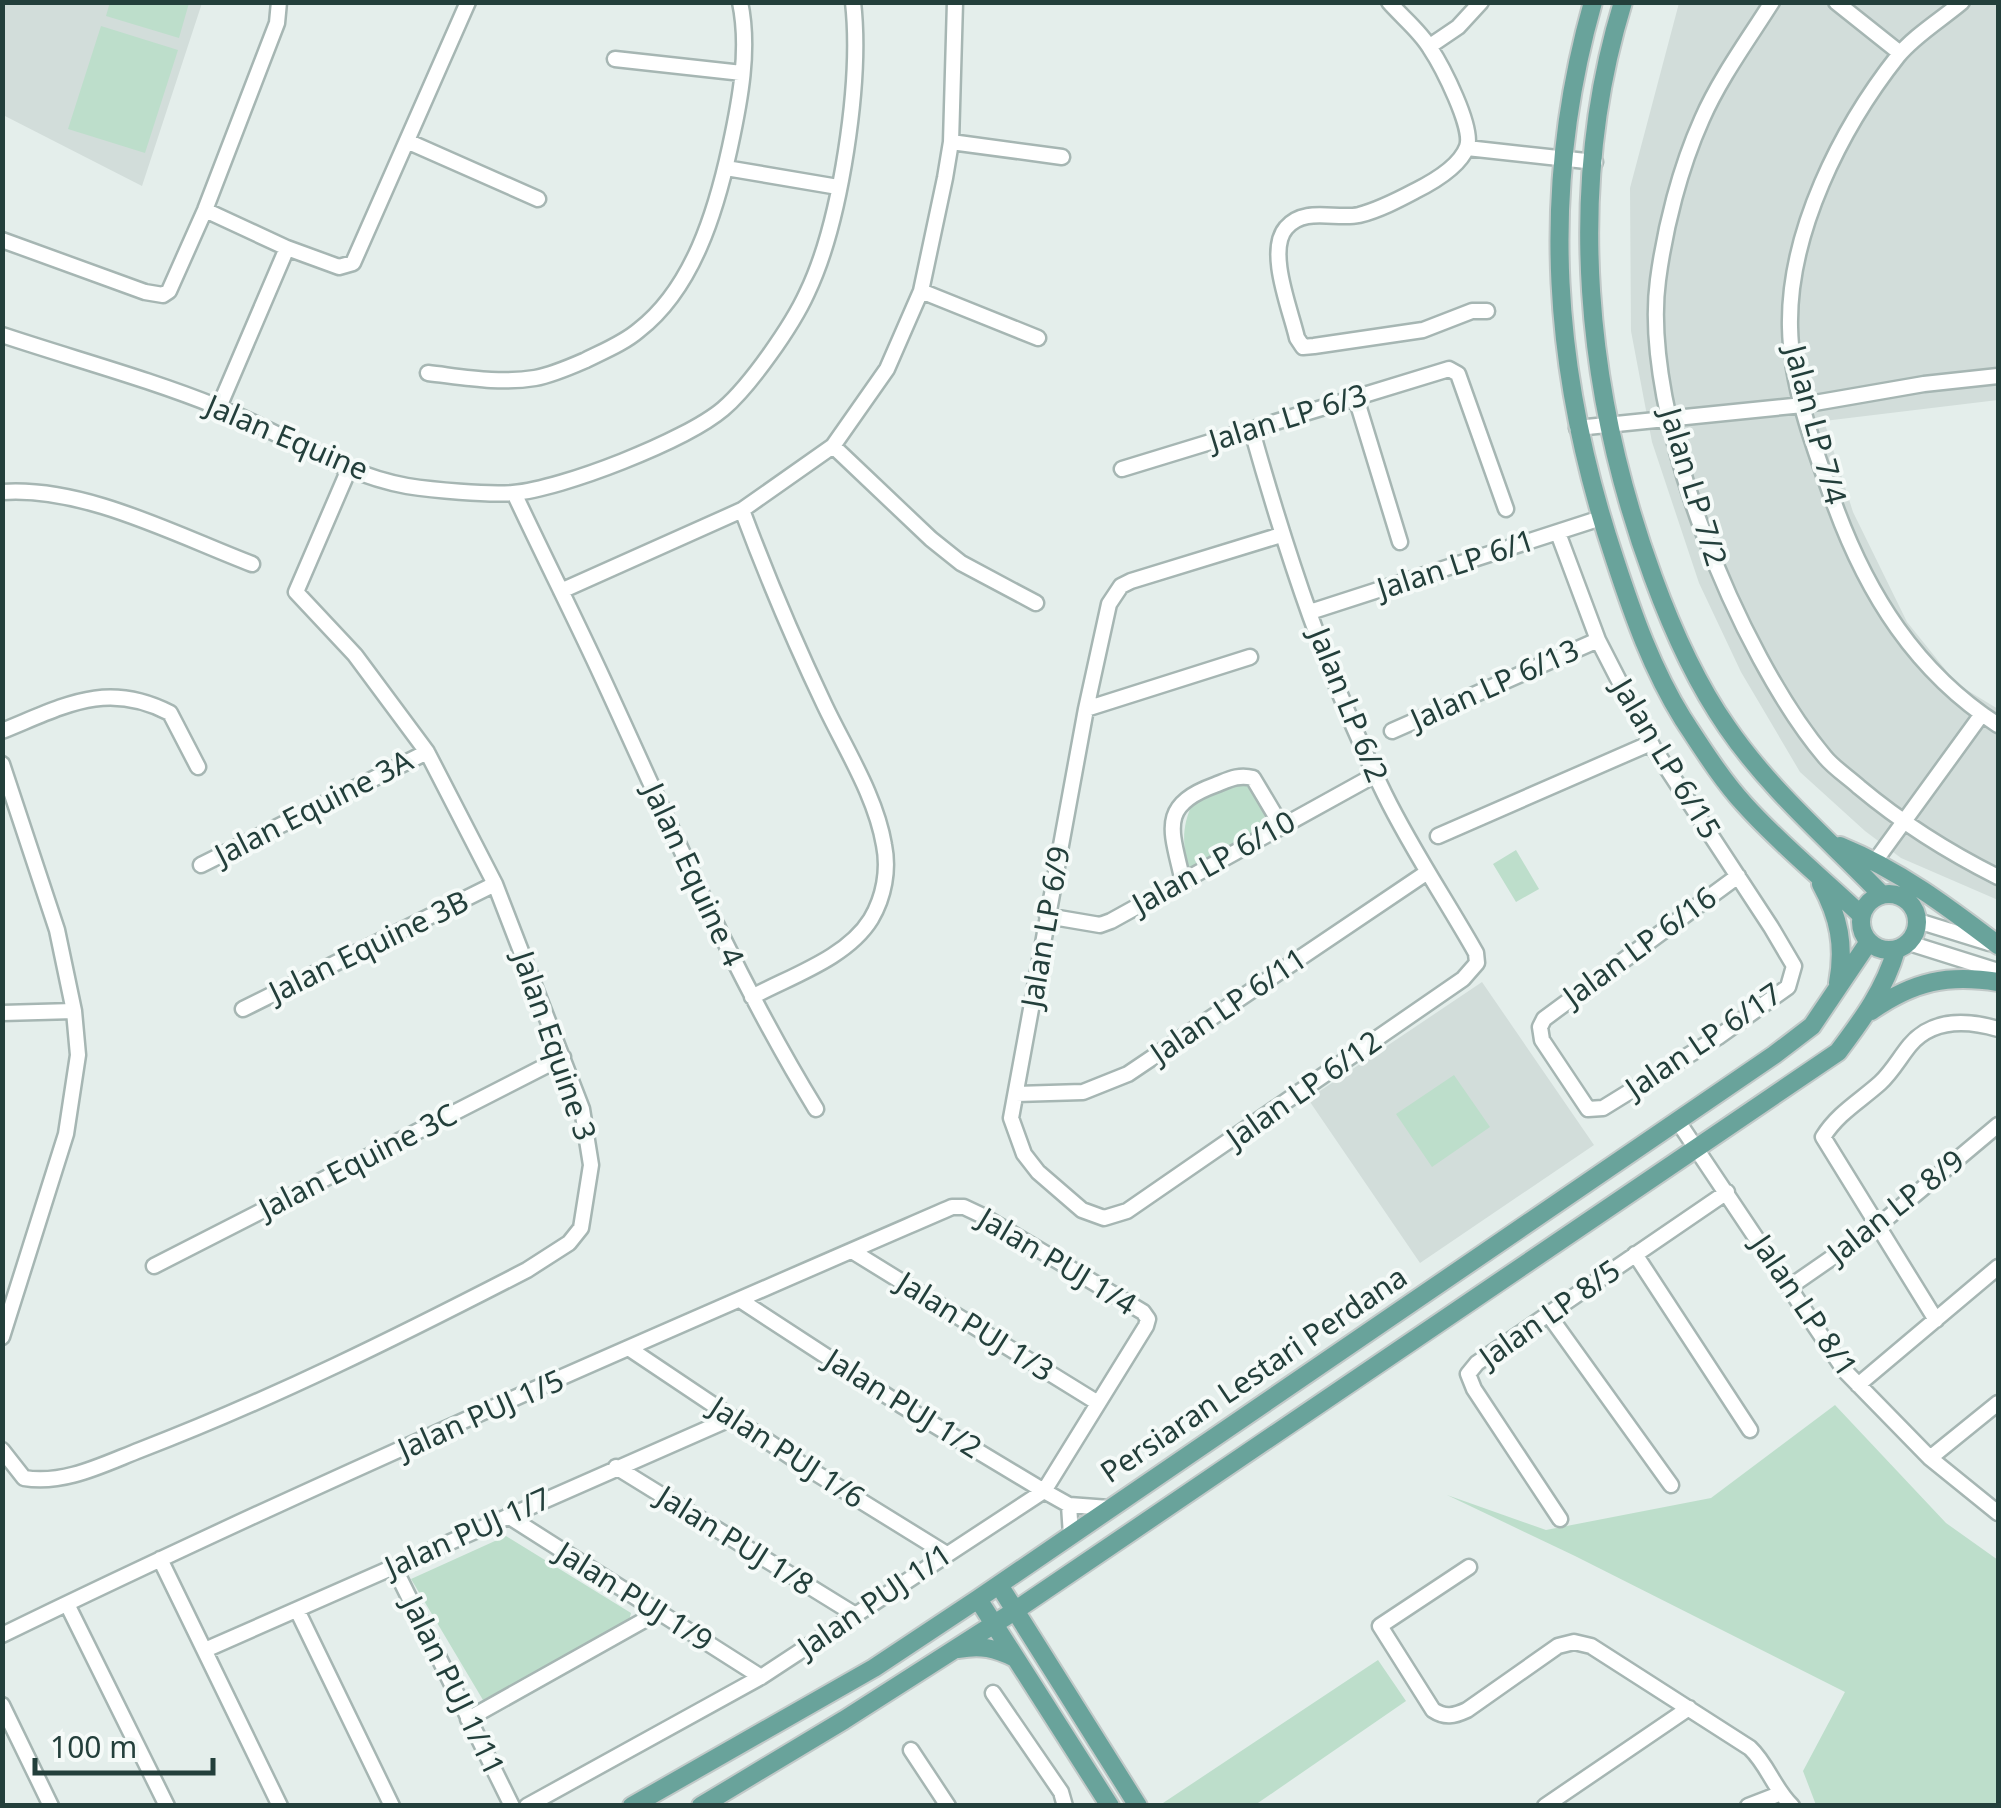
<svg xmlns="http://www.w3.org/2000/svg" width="2001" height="1808" viewBox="0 0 2001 1808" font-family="'Noto Sans',sans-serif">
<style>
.built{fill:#d2ddda}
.green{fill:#bddecb}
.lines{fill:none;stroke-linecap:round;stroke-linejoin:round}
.minor-casing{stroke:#a6b6b3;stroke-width:19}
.major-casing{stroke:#c1c9c8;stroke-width:22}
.minor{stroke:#fff;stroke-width:14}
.major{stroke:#69a39b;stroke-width:18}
.labels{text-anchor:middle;stroke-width:8;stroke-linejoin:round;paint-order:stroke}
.street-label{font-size:30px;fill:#233f3b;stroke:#f5faf8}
</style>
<rect width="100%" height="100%" fill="#e4eeeb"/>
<path class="built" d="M3,3H202L142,186L3,115Z
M1679,3H1998V400L1824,421L1853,512L1907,622L1957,684L1998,709V900L1901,858L1865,831L1800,772L1741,672L1699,583L1652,442L1631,331L1630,188Z
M1482,982L1594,1145L1420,1263L1308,1099Z"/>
<path class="green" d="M110,2H189V3L179,38L106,16Z
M101,26L178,50L145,153L68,129Z
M1239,784L1253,787L1272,824L1191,874C1182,847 1181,828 1193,802Z
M1516,850L1539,889L1516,902L1493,864Z
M1454,1075L1490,1127L1432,1167L1396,1114Z
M1835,1405L1946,1523L1998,1560V1805H1816L1803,1771L1845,1692L1575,1556L1447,1495L1546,1530L1711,1498Z
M506,1536L631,1613L629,1621L483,1700L411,1579Z
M1378,1660L1406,1701L1255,1805H1164L1163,1803Z"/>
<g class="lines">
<g class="minor-casing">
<path id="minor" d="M1389,2C1402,17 1420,31 1430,48C1442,66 1474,128 1467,147C1460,166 1433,182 1415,191C1398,200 1379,210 1359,215C1336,220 1304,206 1286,228C1266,251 1291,311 1297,338L1303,347L1314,346L1423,330L1472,311H1487
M1772,2C1748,40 1720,78 1702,119C1680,168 1665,227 1658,280C1640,414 1739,655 1825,757C1834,768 1848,777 1859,787C1902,823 1948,852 1998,877
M1836,2L1900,53
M1962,2C1942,19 1914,36 1898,56C1841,128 1788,233 1790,327C1791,386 1814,448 1834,503C1867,594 1916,672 1998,725
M1430,46L1458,27L1481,2
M615,59L742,73
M409,142L538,199
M951,142L1062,157
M1467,148L1595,162
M726,168L838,187
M205,210L287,248L339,267L353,263L468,2
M2,240L145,292L163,295L169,291L205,210L277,23L279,2
M921,291L1038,338
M2,335C74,359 149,379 218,407C282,432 339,474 407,486C433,490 486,495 513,493C562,489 685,441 723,409C750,386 792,326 807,293C841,222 862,81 853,2
M428,373C463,377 500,384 535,378C552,375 570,367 586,360C604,351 624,343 639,330C693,288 716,211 730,147C740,101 750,49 740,2
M1356,398L1400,542
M219,407L287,248
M1577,428L1803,405L1924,384L1998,376
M1252,431C1287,555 1328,679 1385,795C1412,850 1446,900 1476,953L1477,963L1463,979L1127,1211L1104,1218L1082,1210L1038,1172L1024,1154L1011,1118L1086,709L1109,604L1121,586L1131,581L1281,535
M833,446L931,539L961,563L1036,603
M1122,469L1449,369L1458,374L1506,509
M2,492C84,486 176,535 252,564
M514,493C543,555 574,616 603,679C670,824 732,972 816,1109
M742,510C767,577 794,641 825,706C846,750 876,797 884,845C889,870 884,897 871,919C847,958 791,976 752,997
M1558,533L1598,640L1653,747L1771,927L1794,966L1788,987L1718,1037L1603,1108L1588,1109L1542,1040L1540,1027L1544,1019L1738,876
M561,591L742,510L833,446L887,369L921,291L945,178L951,142L955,2
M1310,612L1601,518
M1086,709L1250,657
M2,731C64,706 106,680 170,713L198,767
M1392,731L1598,640
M2,764L57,930L74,1011L78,1055L66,1134L2,1337
M1438,836L1651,743
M1876,860L1982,714
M201,865L427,752
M1183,882C1172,831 1157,806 1215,785C1228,780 1238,774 1253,778L1281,825
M1047,916L1100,925L1111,921L1375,775
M1918,921L1989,943
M1909,943L1998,971
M243,1009L495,884
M2,1013L74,1011
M1016,1094L1083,1092L1128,1074L1426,873
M1677,1120L1845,1371L1930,1458L1998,1513
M852,1251L1098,1403
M1635,1254L1750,1430
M154,1266L563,1057
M1791,1286L1879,1225L1998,1125
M740,1300L901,1405L1044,1491L1069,1505L1109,1508
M1548,1314L1671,1485
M1936,1320L1823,1137C1838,1113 1860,1101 1880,1083C1892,1072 1900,1057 1910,1045C1933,1018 1967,1020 1998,1029
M630,1349L806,1467L945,1553
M1858,1385L1998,1267
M2,1450L24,1478C64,1485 104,1464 140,1450C273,1399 401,1335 527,1270L569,1243L581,1228L591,1165L582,1109L495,884L427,752L355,655L296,592L349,469
M1930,1458L1998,1403
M616,1467L854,1614
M1069,1505L1071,1535
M508,1516L761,1677
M1560,1519L1474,1389L1468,1374L1477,1363L1727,1192
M160,1559L280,1806
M394,1567L512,1806
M1469,1567L1380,1626L1433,1710C1445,1718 1454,1716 1467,1710L1558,1646L1574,1642L1591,1646L1750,1748C1768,1765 1774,1789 1792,1806
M67,1604L167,1806
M297,1610L392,1806
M2,1635C314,1483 634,1345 952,1207H964L981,1215L1143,1312L1148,1319L1146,1326L1044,1491L761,1677L527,1806
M205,1650L732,1418
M993,1693L1061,1792L1065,1806
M2,1705L51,1806
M468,1719L657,1613
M911,1750L948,1806
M1545,1806L1689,1708
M1748,1806L1779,1794"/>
</g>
<g class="major-casing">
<path id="major" d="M1593,2C1539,192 1553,375 1615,560C1633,615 1652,669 1683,719C1702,748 1722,780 1745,805C1780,844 1822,878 1860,914
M1623,2C1565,190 1586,396 1653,577C1672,629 1695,681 1727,727C1770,790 1828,839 1881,894
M1840,846C1899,870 1948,907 1998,945
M1821,884C1839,917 1845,946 1838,983
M1861 922a28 28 0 1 1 56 0a28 28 0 1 1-56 0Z
M1871,1011C1914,981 1948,974 1998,982
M999,1585L1138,1806
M978,1599L1110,1806
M959,1649C981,1645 995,1648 1015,1658
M632,1806L874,1668L978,1599L1774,1055L1812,1026L1868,943
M701,1806L844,1720L1016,1610L1838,1052C1862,1020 1885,989 1896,950"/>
</g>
<use href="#minor" class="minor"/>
<use href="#major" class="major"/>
</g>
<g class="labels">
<g class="street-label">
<text transform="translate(1288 418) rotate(-17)" y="10">Jalan LP 6/3</text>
<text transform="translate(1815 425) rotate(75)" y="10">Jalan LP 7/4</text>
<text transform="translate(287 438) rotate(23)" y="10">Jalan Equine</text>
<text transform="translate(1693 487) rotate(73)" y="10">Jalan LP 7/2</text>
<text transform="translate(1456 565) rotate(-18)" y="10">Jalan LP 6/1</text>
<text transform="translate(1495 685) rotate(-24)" y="10">Jalan LP 6/13</text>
<text transform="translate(1348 705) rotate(68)" y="10">Jalan LP 6/2</text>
<text transform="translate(1666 759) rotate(59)" y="10">Jalan LP 6/15</text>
<text transform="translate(314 808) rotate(-27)" y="10">Jalan Equine 3A</text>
<text transform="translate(1214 863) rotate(-29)" y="10">Jalan LP 6/10</text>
<text transform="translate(693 875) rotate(65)" y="10">Jalan Equine 4</text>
<text transform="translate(1046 927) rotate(-80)" y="10">Jalan LP 6/9</text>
<text transform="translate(369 947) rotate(-26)" y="10">Jalan Equine 3B</text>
<text transform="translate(1640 947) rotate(-36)" y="10">Jalan LP 6/16</text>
<text transform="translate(1229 1006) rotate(-34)" y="10">Jalan LP 6/11</text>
<text transform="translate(1704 1041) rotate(-34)" y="10">Jalan LP 6/17</text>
<text transform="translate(554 1046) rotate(71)" y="10">Jalan Equine 3</text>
<text transform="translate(1304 1090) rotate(-35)" y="10">Jalan LP 6/12</text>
<text transform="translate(358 1162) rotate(-27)" y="10">Jalan Equine 3C</text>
<text transform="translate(1896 1207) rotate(-38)" y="10">Jalan LP 8/9</text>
<text transform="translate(1057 1262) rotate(31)" y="10">Jalan PUJ 1/4</text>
<text transform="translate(1804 1306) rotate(56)" y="10">Jalan LP 8/1</text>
<text transform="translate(1550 1314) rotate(-35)" y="10">Jalan LP 8/5</text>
<text transform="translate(975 1327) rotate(32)" y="10">Jalan PUJ 1/3</text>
<text transform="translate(1254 1375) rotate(-34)" y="10">Persiaran Lestari Perdana</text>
<text transform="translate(903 1404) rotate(32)" y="10">Jalan PUJ 1/2</text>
<text transform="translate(481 1415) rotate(-24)" y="10">Jalan PUJ 1/5</text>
<text transform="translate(787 1453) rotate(33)" y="10">Jalan PUJ 1/6</text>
<text transform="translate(468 1533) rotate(-24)" y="10">Jalan PUJ 1/7</text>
<text transform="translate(735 1541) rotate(32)" y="10">Jalan PUJ 1/8</text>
<text transform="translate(634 1597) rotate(32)" y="10">Jalan PUJ 1/9</text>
<text transform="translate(875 1601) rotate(-34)" y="10">Jalan PUJ 1/1</text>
<text transform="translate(453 1686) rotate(64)" y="10">Jalan PUJ 1/11</text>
</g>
</g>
<rect width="2001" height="1808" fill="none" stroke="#233f3b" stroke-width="10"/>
<path d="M35 1758v15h178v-15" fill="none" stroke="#233f3b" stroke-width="5"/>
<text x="50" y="1758" font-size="30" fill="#233f3b" stroke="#f5faf8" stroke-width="8" paint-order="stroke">100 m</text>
</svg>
